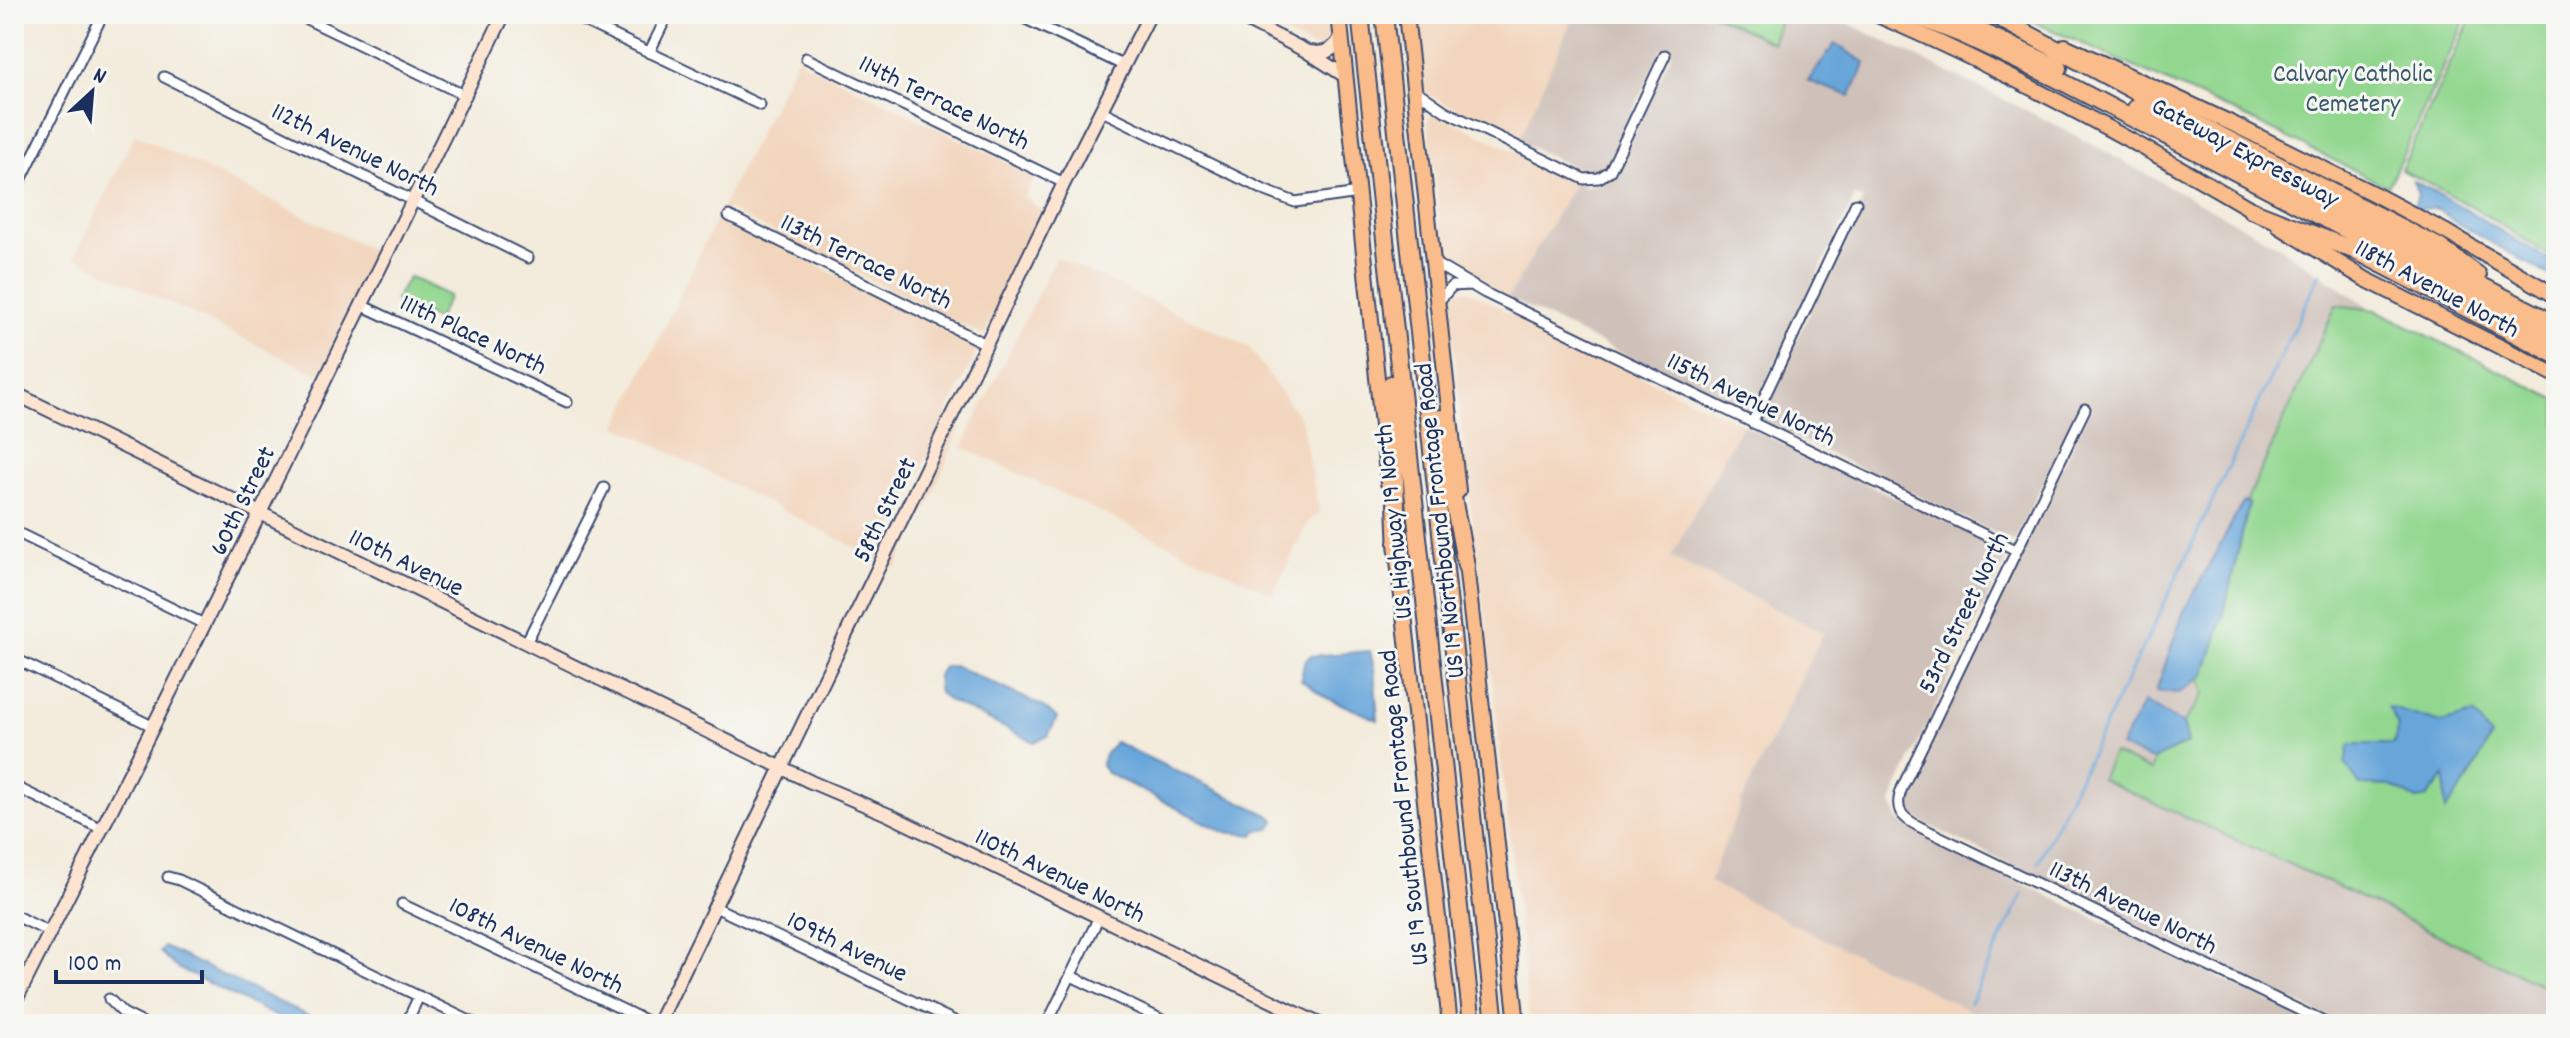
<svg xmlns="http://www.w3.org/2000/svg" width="2570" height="1038" viewBox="0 0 2570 1038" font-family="Dekko,sans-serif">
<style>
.built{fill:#f2d5bd}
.industrial{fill:#cfc1ba}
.green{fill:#92d78f;stroke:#568376;stroke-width:2;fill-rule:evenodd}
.water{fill:#67a6da;stroke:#416a9c;stroke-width:2}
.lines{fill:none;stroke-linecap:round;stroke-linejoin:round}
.stream{stroke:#67a6da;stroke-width:3}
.street-casing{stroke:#3b4b71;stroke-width:13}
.secondary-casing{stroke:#3b4b71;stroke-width:16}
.primary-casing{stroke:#3b4b71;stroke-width:18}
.highway-casing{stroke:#3b4b71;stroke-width:20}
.street{stroke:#fff;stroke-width:9}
.secondary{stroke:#fde4d0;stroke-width:12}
.primary{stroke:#f9bc8a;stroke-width:14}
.highway{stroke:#f9bc8a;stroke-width:16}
.labels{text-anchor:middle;stroke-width:6;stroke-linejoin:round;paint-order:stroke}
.park-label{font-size:26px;fill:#39596a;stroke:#f6f6f2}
.street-label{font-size:26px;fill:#1b2f5e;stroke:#f6f6f2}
</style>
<rect width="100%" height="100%" fill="#f6f6f2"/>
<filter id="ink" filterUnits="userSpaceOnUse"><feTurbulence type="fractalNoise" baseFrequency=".0125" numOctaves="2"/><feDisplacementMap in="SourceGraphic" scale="16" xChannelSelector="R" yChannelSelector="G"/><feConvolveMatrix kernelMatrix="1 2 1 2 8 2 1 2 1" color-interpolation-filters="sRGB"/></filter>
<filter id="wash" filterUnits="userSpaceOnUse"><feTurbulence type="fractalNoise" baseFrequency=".006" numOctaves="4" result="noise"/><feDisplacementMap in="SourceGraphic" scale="32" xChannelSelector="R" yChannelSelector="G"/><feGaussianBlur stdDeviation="1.8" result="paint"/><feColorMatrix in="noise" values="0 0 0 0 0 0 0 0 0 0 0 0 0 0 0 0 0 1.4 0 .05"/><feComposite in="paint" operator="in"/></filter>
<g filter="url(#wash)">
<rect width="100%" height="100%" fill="#f3ebdb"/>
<path class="built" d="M1246,14H1334L1336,36L1327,46L1321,48L1309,46Z
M1417,14H1574L1519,141L1425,93Z
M802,49L807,52L804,51L800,61L1035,176L1025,197L1044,213L984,336L727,209L722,218L979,347L878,559L617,426L731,188Z
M1433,115L1443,117L1576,181L1508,298L1444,262L1428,118Z
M135,134L381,254L321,376L74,257Z
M1056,257L1248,346L1301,420L1319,512L1309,521L1273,594L962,447Z
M1455,290L1469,291L1502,308L1501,310L1742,424L1671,557L1823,633L1743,798L1709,882L1996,1024H1530L1485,614L1475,552L1448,297Z
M1003,322L930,502L896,568L887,563Z"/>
<path class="industrial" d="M1574,14H1713L1772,43L1779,24L1773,14H1829L2058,126L2275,244L2372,309L2336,305L2246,503H2242L2179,693L2199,678L2204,693L2183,724L2144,702L2152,760L2154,759L2151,771L2101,779L2326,881L2556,992V1024H2341L1922,822L1906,811L1903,801L1907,789L2091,406L2082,402L2014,542L1759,420L1863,200L1855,196L1750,416L1508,298L1576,181L1585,186L1599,184L1615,173L1672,52L1662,48L1607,167L1598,173H1585L1519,141Z
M1742,424L2009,552L1898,786L1892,803L1898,819L1922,835L2315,1024H1996L1709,882L1743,798L1823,633L1671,557Z"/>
<path class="green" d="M1713,14H1773L1779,24L1772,43Z
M2016,14H2468L2388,187L2248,118Z
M2473,14H2556V260C2506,228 2455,194 2401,170Z
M409,277L449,296L437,320L395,300Z
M2336,305L2376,310L2556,399V992L2326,881L2101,779L2113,753L2151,771L2154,759L2188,743L2183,724L2204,694L2199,678L2204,675L2222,620L2249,504L2246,503ZM2389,708L2441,723L2474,714L2445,810V775L2417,800L2391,786L2350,744H2394L2398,726Z"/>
<path class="water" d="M1835,44L1866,63L1850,96L1808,81Z
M2413,181L2440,194L2556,264V279L2453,221C2447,216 2440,209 2432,208C2425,208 2421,210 2414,208L2418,194Z
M2243,502L2249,503L2222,620L2204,675L2179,693L2156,691L2183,613Z
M1370,651L1374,669L1378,720L1327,698L1301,680L1304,663L1310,656Z
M955,666L1042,706L1057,718L1048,736L1034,742L949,701L939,693L937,677L943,667Z
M2144,702L2183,724L2188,743L2152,760L2120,747Z
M2388,707L2441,723L2474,714L2491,737L2469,778L2445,811V776L2427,798L2417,800L2391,786L2360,785L2345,764L2350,744H2394L2398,725Z
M1115,742L1269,815L1275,820L1270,829L1255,831V835L1224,832L1107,773L1101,766L1105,755Z
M164,947L325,1024H291L175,967L160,952Z"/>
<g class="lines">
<path class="stream" d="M2038,862L2161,610L2320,273
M1970,1003L2023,894"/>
</g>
</g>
<g filter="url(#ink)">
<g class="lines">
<g class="street-casing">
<path id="street" d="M296,14L466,96
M569,14L760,105
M1015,14L1125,66
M649,53L668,14
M806,58L1064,183
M164,77L528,258
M1415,90L1445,111L1584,179L1599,178L1610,171L1665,55
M1100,110L1266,191L1295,202L1359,193
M14,194L103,14
M729,216L986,344
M1434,263L1485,293L2016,550
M1439,301L1452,286L1470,285
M361,305L567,402
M2085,409L1902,788C1894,809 1900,817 1920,827L2328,1024
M1752,423L1856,203
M14,531L204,624
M526,643L604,488
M14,658L152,726
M14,786L102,829
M168,877L179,880L476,1024
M402,904L653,1024
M715,907L961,1024
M14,915L49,932
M1071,976L1171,1024
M109,999L123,1013L145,1024
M406,1024L419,996
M1047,1024L1099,917"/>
</g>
<g class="secondary-casing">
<path id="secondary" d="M1234,14L1306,51L1345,76
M1312,52C1326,55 1335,49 1341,37
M14,393L811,782L889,815L1319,1024
M14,1004L259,515L504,14
M658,1024L1064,183L1150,14"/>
</g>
<g class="primary-casing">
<path id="primary" d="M1339,14L1388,483
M1406,14L1458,491
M1875,14C2008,71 2136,141 2261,215
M1988,14L2016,26
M2065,46L2235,125L2374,194L2446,232L2556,296
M2279,226L2365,279L2556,375
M1396,543L1450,1024
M1465,555L1517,1024"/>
</g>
<g class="highway-casing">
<path id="highway" d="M1360,14L1472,1024
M1384,14L1495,1024
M1910,14L1961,34L2053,77L2556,339
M1944,14L2059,68
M2006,22L2155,102L2439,247L2478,275
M2136,108L2556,324
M2251,210L2356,251L2556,355
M1391,384L1398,552
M1438,418L1466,566"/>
</g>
<use href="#street" class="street"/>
<use href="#secondary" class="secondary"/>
<use href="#primary" class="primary"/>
<use href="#highway" class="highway"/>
</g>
</g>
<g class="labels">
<g class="park-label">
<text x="2353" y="81">Calvary Catholic<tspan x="2353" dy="30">Cemetery</tspan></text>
</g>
<g class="street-label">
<text transform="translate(945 101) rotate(26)" y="9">114th Terrace North</text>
<text transform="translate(356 148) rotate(26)" y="9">112th Avenue North</text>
<text transform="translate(2246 151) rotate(28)" y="9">Gateway Expressway</text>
<text transform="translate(867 260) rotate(26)" y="9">113th Terrace North</text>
<text transform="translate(2438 287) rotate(28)" y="9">118th Avenue North</text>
<text transform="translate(474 333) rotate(25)" y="9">111th Place North</text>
<text transform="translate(1752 398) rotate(26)" y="9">115th Avenue North</text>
<text transform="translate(241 500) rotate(-64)" y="9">60th Street</text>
<text transform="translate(883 509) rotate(-64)" y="9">58th Street</text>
<text transform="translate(1438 521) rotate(-96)" y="9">US 19 Northbound Frontage Road</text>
<text transform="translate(1392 522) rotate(-96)" y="9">US Highway 19 North</text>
<text transform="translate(407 561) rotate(26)" y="9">110th Avenue</text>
<text transform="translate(1962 612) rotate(-64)" y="9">53rd Street North</text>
<text transform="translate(1402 808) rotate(-96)" y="9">US 19 Southbound Frontage Road</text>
<text transform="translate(1061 874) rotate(26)" y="9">110th Avenue North</text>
<text transform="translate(2134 906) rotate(26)" y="9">113th Avenue North</text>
<text transform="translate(537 944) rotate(26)" y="9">108th Avenue North</text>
<text transform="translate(848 945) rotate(26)" y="9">109th Avenue</text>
</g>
</g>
<rect width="2570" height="1038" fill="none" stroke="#f6f6f2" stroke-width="48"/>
<g transform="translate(92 92) rotate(26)" stroke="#f6f6f2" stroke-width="6" paint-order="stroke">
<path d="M0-6L14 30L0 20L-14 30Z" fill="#1b2f5e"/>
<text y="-12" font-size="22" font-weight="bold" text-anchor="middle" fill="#1b2f5e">N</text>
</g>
<path d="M56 970v12h146v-12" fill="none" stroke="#1b2f5e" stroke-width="4"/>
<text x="68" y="970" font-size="24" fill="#1b2f5e" stroke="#f6f6f2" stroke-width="6" paint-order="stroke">100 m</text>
</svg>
